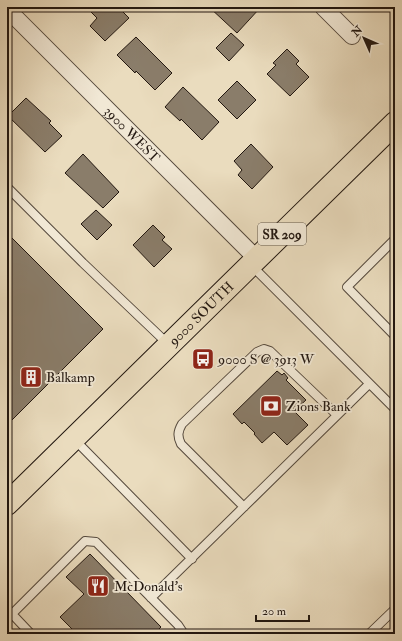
<svg xmlns="http://www.w3.org/2000/svg" width="402" height="641" viewBox="0 0 402 641" font-family="'IM FELL Double Pica',serif">
<style>
.building{fill:#8a7d6a;stroke:#221710}
.lines{fill:none;stroke-linecap:round;stroke-linejoin:round}
.lane-casing{stroke:#54483c;stroke-width:10}
.street-casing{stroke:#54483c;stroke-width:18}
.primary-casing{stroke:#221710;stroke-width:24}
.lane{stroke:#f1e8d5;stroke-width:8}
.street{stroke:#f1e8d5;stroke-width:16}
.primary{stroke:#eadcbe;stroke-width:22}
.labels{text-anchor:middle;stroke-width:3.5;stroke-linejoin:round;paint-order:stroke}
.shield{fill:#f1e8d5;stroke:#60564b;stroke-width:1}
.shield-label{font-size:13px;font-weight:bold;fill:#221710}
.street-label{font-size:14px;fill:#221710;stroke:#f1e8d5}
.poi-label{font-size:14px;fill:#221710;stroke:#f1e8d5;text-anchor:start}
</style>
<rect width="100%" height="100%" fill="#eadcbe"/>
<filter id="stains"><feTurbulence type="fractalNoise" baseFrequency=".005" numOctaves="4"/><feColorMatrix values="0 0 0 0 .2 0 0 0 0 .09 0 0 0 0 .02 0 0 0 .5 -.17"/></filter>
<radialGradient id="worn" r=".72"><stop offset=".6" stop-color="#630" stop-opacity="0"/><stop offset="1" stop-color="#630" stop-opacity=".3"/></radialGradient>
<path class="building" d="M88,7H118L129,18L105,41L90,26L97,18L87,8Z
M209,7H259L260,8L237,33Z
M231,33L244,45L229,61L216,48Z
M136,37L172,73L155,90L136,71L135,73L117,55Z
M287,49L299,61L296,64L309,77L290,96L267,74L276,65L273,63Z
M237,81L256,100L237,119L218,100Z
M183,87L219,122L202,140L181,119L180,121L165,107Z
M26,98L51,121L49,123L62,136L45,152L8,116Z
M251,144L273,167L252,189L238,175L242,170L234,161Z
M83,154L119,192L103,208L65,173Z
M96,210L112,225L97,240L81,224Z
M153,225L165,237L162,240L172,249L154,267L133,245Z
M7,233L103,329L7,425Z
M277,371L282,375L284,373L288,378L286,380L306,400L294,411L308,425L287,445L274,432L262,443L254,434L255,433L244,422L242,424L233,414Z
M90,554L161,627L154,634H77L60,617L84,594L66,577Z"/>
<g class="lines">
<g class="lane-casing">
<path id="lane" d="M7,187L83,263L168,344
M395,239L347,287L395,336
M251,265L395,409
M74,439L192,559
M244,507L181,444C177,436 178,431 182,424L257,352L264,349L270,351L337,415
M151,598L369,384
M12,614L31,634
M7,616L12,614L85,541L96,542L178,625L184,634
M369,634L395,609"/>
</g>
<g class="street-casing">
<g id="street">
<path d="M323,7L352,36"/>
<path id="s1" d="M7,9L257,259"/>
</g>
</g>
<g class="primary-casing">
<g id="primary">
<path id="s2" d="M7,504L395,123"/>
</g>
</g>
<use href="#lane" class="lane"/>
<use href="#street" class="street"/>
<use href="#primary" class="primary"/>
</g>
<defs>
<g id="bus-square" transform="scale(1.15)"><rect x="-9" y="-9" width="18" height="18" rx="4" fill="#8f2418" stroke="#f1e8d5"/><path d="M-5-6H5V4H4V6H2V4H-2V6H-4V4H-5ZM-3.5-4V0h7V-4ZM-3.5 1.2v1.5H-2V1.2ZM2 1.2v1.5H3.5V1.2Z" fill="#fff"/></g>
<g id="building-square" transform="scale(1.15)"><rect x="-9" y="-9" width="18" height="18" rx="4" fill="#8f2418" stroke="#f1e8d5"/><path d="M-4-6H4V6H1V3H-1V6H-4ZM-2.5-4.3h1.7v1.8h-1.7ZM.8-4.3h1.7v1.8H.8ZM-2.5-1h1.7V.8h-1.7ZM.8-1h1.7V.8H.8Z" fill="#fff"/></g>
<g id="bank-square" transform="scale(1.15)"><rect x="-9" y="-9" width="18" height="18" rx="4" fill="#8f2418" stroke="#f1e8d5"/><path d="M-6-4H6V4H-6ZM0-2.3a2.3 2.3 0 1 0 0 4.6a2.3 2.3 0 1 0 0-4.6Z" fill="#fff"/></g>
<g id="restaurant-square" transform="scale(1.15)"><rect x="-9" y="-9" width="18" height="18" rx="4" fill="#8f2418" stroke="#f1e8d5"/><path d="M-5-6h1v4h1v-4h1v4h1v-4h1v5L-1.5 .5V6h-2V.5L-5-1ZM5-6V6H3V1.5H1.5Q1.5-4 5-6Z" fill="#fff"/></g>
</defs>
<g fill-rule="evenodd">
<use href="#bus-square" x="203" y="359"/>
<use href="#building-square" x="31" y="377"/>
<use href="#bank-square" x="271" y="406"/>
<use href="#restaurant-square" x="98" y="586"/>
</g>
<g class="labels">
<rect class="shield" x="258" y="223" width="48" height="22" rx="3"/>
<g class="shield-label">
<text x="282" y="239">SR 209</text>
</g>
<g class="street-label">
<text dy="5" stroke="none"><textPath href="#s1" startOffset="177">3900 WEST</textPath></text>
<text dy="5" stroke="none"><textPath href="#s2" startOffset="272">9000 SOUTH</textPath></text>
</g>
<g class="poi-label">
<text x="218" y="364">9000 S @ 3913 W</text>
<text x="46" y="382">Balkamp</text>
<text x="286" y="411">Zions Bank</text>
<text x="114" y="591">McDonald's</text>
</g>
</g>
<rect width="402" height="641" fill="none" stroke="#eadcbe" stroke-width="24"/>
<rect x="8" y="8" width="386" height="625" fill="none" stroke="#221710" stroke-width="2"/>
<rect x="12" y="12" width="378" height="617" fill="none" stroke="#221710"/>
<g transform="translate(364 38) rotate(315)" stroke="#f1e8d5" stroke-width="3" paint-order="stroke">
<path d="M0-3L7 15L0 10L-7 15Z" fill="#221710"/>
<text y="-6" font-size="11" font-weight="bold" text-anchor="middle" fill="#221710">N</text>
</g>
<path d="M256 615v6h53v-6" fill="none" stroke="#221710" stroke-width="2"/>
<text x="262" y="615" font-size="12" fill="#221710" stroke="#f1e8d5" stroke-width="3" paint-order="stroke">20 m</text>
<rect width="100%" height="100%" filter="url(#stains)"/>
<rect width="100%" height="100%" fill="url(#worn)"/>
</svg>
